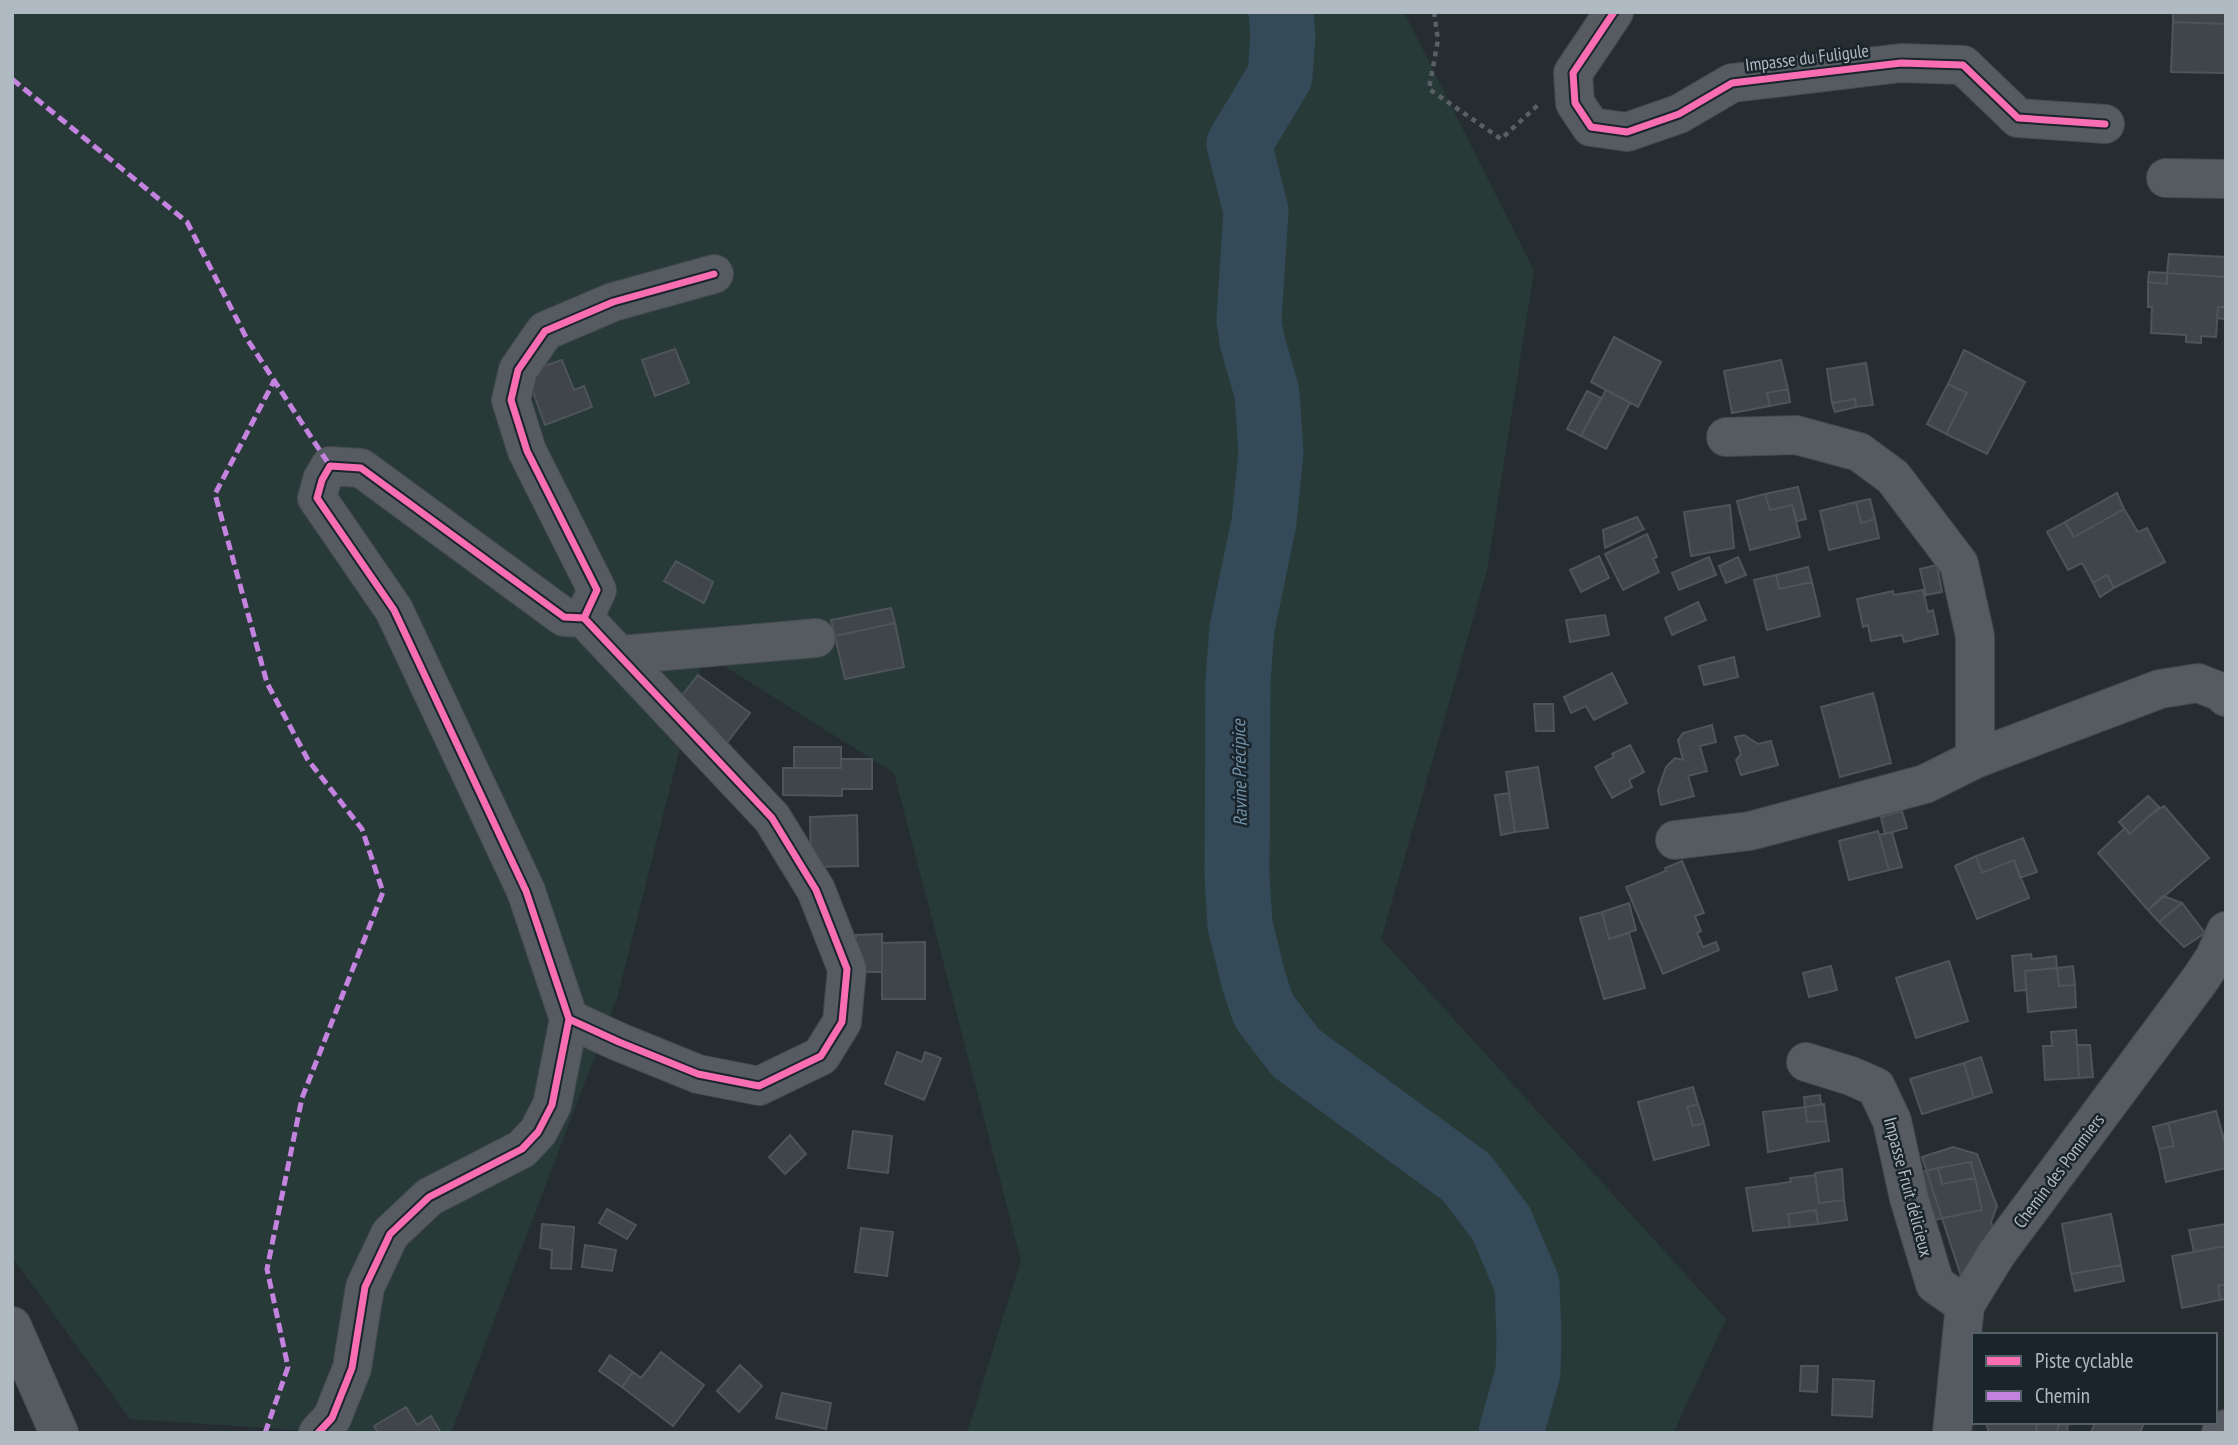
<svg xmlns="http://www.w3.org/2000/svg" width="2238" height="1445" viewBox="0 0 2238 1445" font-family="'PT Sans Narrow',sans-serif">
<style>
.green{fill:#273a38}
.lines{fill:none;stroke-linecap:round;stroke-linejoin:round}
.river{stroke:#344a59;stroke-width:65}
.building{fill:#3f4549;stroke:#4e5459;stroke-width:2}
.minor-casing{stroke:#44494c;stroke-width:40}
.path{stroke:#595f64;stroke-width:4.5;stroke-dasharray:5 5;stroke-linecap:butt}
.minor{stroke:#555b60;stroke-width:38}
.quiet{stroke:#c483df;stroke-width:5;stroke-dasharray:10 5;stroke-linecap:butt}
.cycleway-casing{stroke:#1a242b;stroke-width:11}
.cycleway{stroke:#f96db3;stroke-width:7}
.labels{text-anchor:middle;stroke-width:5;stroke-linejoin:round;paint-order:stroke}
.street-label{font-size:18px;fill:#afbac3;stroke:#1a242b}
.water-label{font-size:19px;font-style:italic;fill:#7091a6;stroke:#1a242b}
</style>
<rect width="100%" height="100%" fill="#262d31"/>
<path class="green" d="M12,12H1404L1534,271L1487,570L1381,939L1726,1319L1673,1433H967L1021,1260L894,773L704,653L617,998L451,1433H341L130,1419L12,1257Z"/>
<g class="lines">
<path class="river" d="M1281,12L1283,36L1280,76L1239,144L1256,211L1249,320L1252,341L1267,393L1271,452L1264,522L1242,628L1238,680L1237,875L1240,925L1254,982L1264,1011L1296,1053L1466,1177L1501,1223L1527,1284L1529,1337L1528,1372L1511,1433"/>
</g>
<path class="building" d="M2173,12H2226V24L2173,22Z
M2173,22L2226,24V73L2171,72Z
M2169,254L2226,257V277L2167,273Z
M2149,272L2167,273V284L2148,282Z
M2167,273L2226,277V307H2218L2216,337L2201,336V343L2186,342V335L2151,333L2152,307H2148V282L2167,284Z
M2218,307H2226V319L2217,318Z
M1614,337L1661,362L1638,407L1591,382Z
M675,349L689,383L655,396L642,360Z
M1964,350L2025,382L1987,454L1946,434L1967,393L1948,384Z
M562,360L574,390L584,386L592,407L545,425L526,372Z
M1781,360L1788,389L1767,393L1770,406L1732,413L1724,371Z
M1866,363L1873,405L1856,407L1855,399L1832,403L1827,369Z
M1948,384L1967,393L1946,434L1927,424Z
M1788,389L1790,402L1770,406L1767,393Z
M1606,390L1630,403L1606,449L1581,436Z
M1587,391L1601,398L1581,436L1567,429Z
M1855,399L1856,407L1835,412L1832,403Z
M1798,487L1806,519L1797,521L1792,505L1770,510L1765,494Z
M2117,493L2124,509L2074,537L2065,522Z
M1765,494L1770,510L1792,505L1800,537L1750,550L1737,501Z
M1870,499L1875,519L1861,523L1856,502Z
M1856,502L1861,523L1875,519L1879,538L1829,550L1820,511Z
M1730,505L1734,548L1691,556L1684,512Z
M2124,509L2138,532L2147,528L2165,562L2114,588L2107,575L2093,583L2082,563L2068,570L2047,532L2065,522L2074,537Z
M1637,517L1644,529L1605,548L1603,530Z
M1647,534L1657,557L1653,559L1659,572L1623,590L1605,554Z
M1599,556L1609,578L1581,592L1570,570Z
M1709,557L1716,575L1679,590L1672,573Z
M1738,557L1746,575L1726,583L1719,566Z
M676,561L713,582L704,603L664,581Z
M1937,565L1942,592L1926,595L1920,569Z
M1808,567L1812,582L1779,589L1776,575Z
M1776,575L1779,589L1812,582L1820,616L1767,630L1754,580Z
M2107,575L2114,588L2100,597L2093,583Z
M1923,590L1928,612L1933,610L1938,634L1904,642L1902,635L1871,641L1868,625L1863,627L1857,599L1893,591L1894,595Z
M1698,602L1706,620L1672,635L1665,618Z
M891,608L895,623L835,636L831,620Z
M1605,615L1609,635L1570,642L1566,620Z
M895,623L904,667L845,679L835,636Z
M1734,657L1738,677L1704,685L1699,666Z
M1612,673L1627,703L1594,720L1586,706L1571,713L1564,697Z
M698,675L750,713L725,745L674,706Z
M1873,693L1891,763L1840,777L1821,707Z
M1534,704H1553L1554,731H1536Z
M1712,725L1716,742L1700,746L1707,771L1688,776L1694,796L1661,805L1658,790L1666,767L1675,758L1683,760L1678,740L1683,733Z
M1744,735L1758,744L1771,741L1778,765L1741,775L1736,760L1741,754L1735,737Z
M1630,745L1644,772L1629,780L1632,787L1612,798L1595,767L1614,757L1612,754Z
M794,747H841V768H794Z
M841,759H872V789H842V796L783,795V768H841Z
M1538,767L1548,828L1515,832L1506,772Z
M1509,793L1515,832L1501,835L1495,795Z
M2148,796L2159,807L2130,834L2119,822Z
M2164,806L2209,858L2148,910L2098,853L2125,828L2130,834L2149,816Z
M1902,811L1907,828L1885,834L1881,817Z
M857,815L858,866L811,867L810,817Z
M1878,831L1889,870L1849,880L1839,841Z
M1892,832L1902,867L1889,870L1879,835Z
M2023,838L2037,872L2020,878L2014,860L1982,873L1976,856Z
M1976,856L1982,873L2014,860L2029,898L1977,919L1955,866Z
M1682,861L1704,913L1695,916L1701,931L1697,933L1703,947L1716,942L1719,950L1663,974L1626,887L1666,871L1665,868Z
M2163,896L2182,903L2159,922L2148,910Z
M1629,903L1636,930L1609,939L1602,912Z
M2182,903L2205,933L2184,947L2159,922Z
M1602,912L1609,939L1629,933L1645,988L1604,999L1580,918Z
M882,934V972H857L856,935Z
M925,942V999H882V943Z
M2031,954L2032,959L2056,956L2057,968L2025,971L2026,990L2015,991L2012,956Z
M1949,961L1968,1021L1916,1038L1896,978Z
M1831,966L1837,990L1809,997L1803,973Z
M2073,966L2075,985L2059,986L2057,968Z
M2057,968L2059,986L2075,985L2076,1007L2028,1012L2025,971Z
M2076,1030L2079,1078L2045,1080L2043,1046H2052L2051,1032Z
M2077,1045H2090L2093,1077L2079,1078Z
M897,1052L922,1062L925,1052L941,1058L924,1100L885,1084Z
M1981,1057L1992,1092L1974,1098L1964,1063Z
M1964,1063L1974,1098L1922,1114L1910,1079Z
M1693,1087L1698,1104L1687,1107L1693,1126L1704,1123L1709,1145L1654,1160L1638,1102Z
M1820,1095L1821,1105L1805,1107L1804,1097Z
M1698,1104L1704,1123L1693,1126L1687,1107Z
M1824,1104L1826,1121L1807,1122L1805,1107Z
M1805,1107L1807,1122L1826,1121L1829,1141L1768,1152L1763,1112Z
M2216,1111L2226,1147V1168L2166,1182L2159,1149L2174,1146L2168,1123Z
M2168,1123L2174,1146L2159,1149L2153,1127Z
M853,1131L892,1136L888,1173L848,1168Z
M790,1135L806,1154L785,1174L769,1157Z
M1953,1147L1977,1154L1997,1206L1991,1222L1995,1234L1964,1285L1922,1157Z
M1971,1162L1975,1178L1942,1184L1938,1168Z
M1938,1168L1942,1184L1975,1178L1982,1210L1928,1221L1917,1173Z
M1842,1169L1844,1200L1819,1203L1815,1173Z
M1815,1175L1819,1203L1844,1200L1847,1220L1818,1224L1816,1210L1788,1214L1790,1227L1753,1231L1746,1188L1791,1182L1790,1178Z
M607,1209L636,1225L627,1239L599,1223Z
M1816,1210L1818,1224L1790,1227L1788,1214Z
M2111,1214L2121,1265L2071,1274L2062,1224Z
M542,1224L574,1227L571,1269L551,1268L552,1250L540,1248Z
M2226,1224V1246L2194,1252L2189,1230Z
M861,1228L893,1232L887,1276L855,1272Z
M585,1245L616,1250L612,1271L582,1267Z
M2226,1246V1284L2218,1286L2220,1300L2182,1308L2172,1256Z
M2121,1265L2124,1281L2075,1291L2071,1274Z
M2226,1284V1299L2220,1300L2218,1286Z
M661,1352L704,1385L673,1426L622,1387L633,1372L641,1378Z
M610,1355L633,1372L622,1387L599,1371Z
M740,1365L762,1386L739,1412L717,1391Z
M1801,1366H1818L1817,1392L1800,1391Z
M1833,1379L1874,1381L1872,1417L1832,1415Z
M782,1393L831,1403L826,1429L776,1418Z
M406,1407L417,1425L431,1416L441,1433H378L374,1426Z
M1986,1422H2060L2056,1433H1989Z
M2037,1422H2068L2067,1433H2036Z
M2095,1422H2144L2140,1433H2091Z"/>
<g class="lines">
<g class="minor-casing">
<path id="minor" d="M1614,12L1573,73L1575,103L1591,127L1627,132L1679,114L1732,83L1901,63L1963,65L2018,118L2105,124
M2166,178L2226,179
M1726,437L1796,435L1859,452L1893,477L1959,564L1975,636V759
M621,655L816,638
M1675,840L1750,831L1925,784L1975,759L2160,689L2198,683L2221,692L2226,697
M569,1019L526,891L394,610L317,498L322,480L330,466L361,468L564,617L584,618L597,590L527,451L511,400L518,370L545,331L613,302L714,274
M1806,1062L1851,1076L1876,1087L1892,1121L1909,1198L1935,1284L1965,1305
M12,1326L59,1433
M318,1433L332,1418L352,1368L365,1287L390,1234L429,1197L522,1149L538,1132L552,1105L569,1019L619,1042L698,1074L759,1086L821,1056L842,1022L847,969L816,890L772,818L584,618
M1952,1433L1965,1305L1997,1253L2199,981L2215,957L2226,931
M2221,1433L2226,1429"/>
</g>
<path class="path" d="M1434,12L1438,40L1429,89L1501,139L1538,105"/>
<use href="#minor" class="minor"/>
<path class="quiet" d="M12,79L187,222L247,339L330,466
M265,1433L288,1367L267,1269L302,1098L383,892L362,829L308,760L267,683L215,494L274,381"/>
<g class="cycleway-casing">
<path id="cycleway" d="M1614,12L1573,73L1575,103L1591,127L1627,132L1679,114L1732,83L1901,63L1963,65L2018,118L2105,124
M569,1019L526,891L394,610L317,498L322,480L330,466L361,468L564,617L584,618L597,590L527,451L511,400L518,370L545,331L613,302L714,274
M318,1433L332,1418L352,1368L365,1287L390,1234L429,1197L522,1149L538,1132L552,1105L569,1019L619,1042L698,1074L759,1086L821,1056L842,1022L847,969L816,890L772,818L584,618"/>
</g>
<use href="#cycleway" class="cycleway"/>
</g>
<g class="labels">
<g class="street-label">
<text transform="translate(1807 58) rotate(-7)" y="6">Impasse du Fuligule</text>
<text transform="translate(2059 1171) rotate(-53)" y="6">Chemin des Pommiers</text>
<text transform="translate(1908 1187) rotate(75)" y="6">Impasse Fruit délicieux</text>
</g>
<g class="water-label">
<text transform="translate(1239 773) rotate(-91)" y="7">Ravine Précipice</text>
</g>
</g>
<rect width="2238" height="1445" fill="none" stroke="#afbac3" stroke-width="28"/>
<rect x="1972" y="1333" width="245" height="91" fill="#1a242b" stroke="#566068" stroke-width="2"/>
<rect x="1986" y="1356" width="35" height="10" fill="#f96db3" stroke="#566068" stroke-width="2"/>
<text x="2035" y="1368" font-size="21" fill="#afbac3">Piste cyclable</text>
<rect x="1986" y="1391" width="35" height="10" fill="#c483df" stroke="#566068" stroke-width="2"/>
<text x="2035" y="1403" font-size="21" fill="#afbac3">Chemin</text>
</svg>
